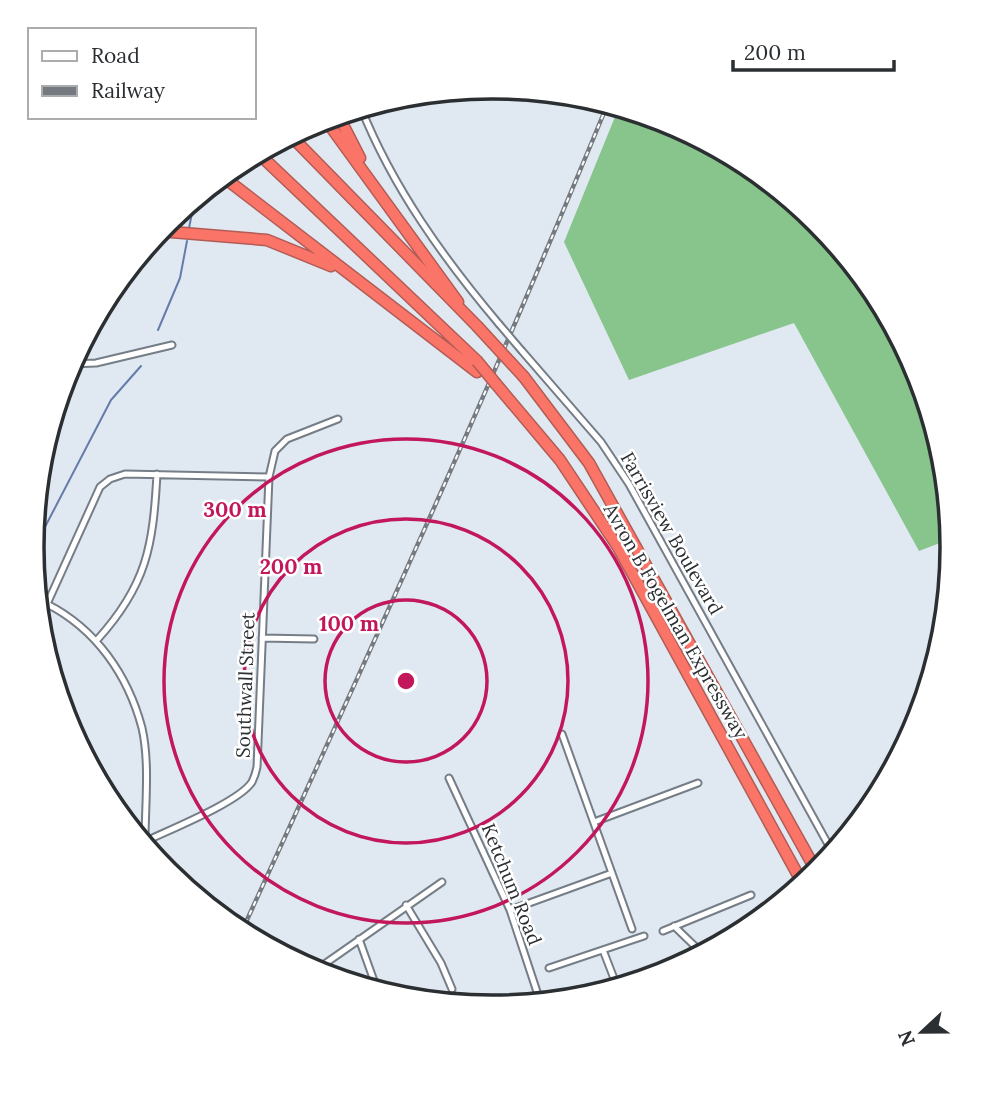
<svg xmlns="http://www.w3.org/2000/svg" width="985" height="1095" viewBox="0 0 985 1095" font-family="Lora,serif">
<style>
.forest{fill:#88c58c}
.lines{fill:none;stroke-linecap:round;stroke-linejoin:round}
.stream{stroke:#657baa;stroke-width:2}
.street-casing{stroke:#757d86;stroke-width:9}
.highway-casing{stroke:#b25c55;stroke-width:13}
.street{stroke:#fff;stroke-width:5}
.highway{stroke:#fa7568;stroke-width:10}
.rail-casing{stroke:#747a7f;stroke-width:4.5}
.rail{stroke:#fff;stroke-width:2;stroke-dasharray:5;stroke-linecap:butt}
.street-bridge-casing{stroke:#757d86;stroke-width:9;stroke-linecap:butt}
.highway-bridge-casing{stroke:#b25c55;stroke-width:13;stroke-linecap:butt}
.street-bridge{stroke:#fff;stroke-width:5}
.highway-bridge{stroke:#fa7568;stroke-width:10}
.ring{fill:none;stroke:#c2185b;stroke-width:3.5}
.labels{text-anchor:middle;stroke-width:5;stroke-linejoin:round;paint-order:stroke}
.street-label{font-size:19px;fill:#2b2f32;stroke:#fff}
.rim{fill:none;stroke:#2b2f32;stroke-width:3.5}
.centre{fill:#c2185b;stroke:#fff;stroke-width:3.5}
.ring-label{font-size:21px;text-anchor:middle;font-weight:bold;fill:#c2185b;stroke:#fff;stroke-width:5;stroke-linejoin:round;paint-order:stroke}
</style>
<rect width="100%" height="100%" fill="#e0e9f2"/>
<path class="forest" d="M619,107C664,120 711,138 750,165C847,232 923,341 945,459C950,485 950,512 953,538L919,551L794,323L629,380L564,242Z"/>
<g class="lines">
<path class="stream" d="M189,228L195,198
M158,330L180,278L187,241
M32,552L111,400L141,366"/>
<g class="street-casing">
<path id="street" d="M361,108C393,188 444,259 499,324
M522,351L601,442L629,484L834,855
M71,364L96,363L172,345
M47,604C96,629 128,675 142,728C150,763 145,806 145,841
M38,613L47,604L100,487L110,479L125,474L269,477
M262,638L314,639
M97,640C147,585 153,546 157,474
M562,734L632,929
M449,778L510,910L541,1004
M594,822L698,783
M142,843C166,831 238,803 252,782C254,778 256,772 257,767L269,477L275,451L287,439L338,419
M406,905L441,963L452,989
M510,910L612,873
M674,926L704,955
M663,931L751,895
M359,939L378,992
M603,950L618,989
M549,968L644,936
M313,972L442,882"/>
</g>
<g class="highway-casing">
<path id="highway" d="M338,115L360,158
M325,119L458,302
M290,135L477,326
M258,153L477,361
M222,176L477,372
M159,231L267,240L331,266
M524,377L589,463L818,874
M496,384L560,460L618,547L804,886"/>
</g>
<use href="#street" class="street"/>
<use href="#highway" class="highway"/>
<g class="rail-casing">
<path id="rail" d="M241,933C367,658 493,383 608,103"/>
</g>
<use href="#rail" class="rail"/>
<g class="street-bridge-casing">
<path id="street-bridge" d="M499,324L522,351"/>
</g>
<g class="highway-bridge-casing">
<path id="highway-bridge" d="M477,326L524,377
M477,361L496,384"/>
</g>
<use href="#street-bridge" class="street-bridge"/>
<use href="#highway-bridge" class="highway-bridge"/>
</g>
<g class="ring">
<circle cx="406" cy="681" r="81"/>
<circle cx="406" cy="681" r="162"/>
<circle cx="406" cy="681" r="242"/>
</g>
<g class="labels">
<g class="street-label">
<text transform="translate(672 533) rotate(60)" y="7">Farrisview Boulevard</text>
<text transform="translate(676 621) rotate(60)" y="7">Avron B Fogelman Expressway</text>
<text transform="translate(245 685) rotate(-88)" y="7">Southwall Street</text>
<text transform="translate(512 884) rotate(68)" y="7">Ketchum Road</text>
</g>
</g>
<path d="M0 0H985V1095H0ZM44 547a448 448 0 1 1 896 0a448 448 0 1 1-896 0Z" fill="#fff" fill-rule="evenodd"/>
<path class="rim" d="M44 547a448 448 0 1 1 896 0a448 448 0 1 1-896 0Z"/>
<circle cx="406" cy="681" r="10" class="centre"/>
<g class="ring-label">
<text x="235" y="517">300 m</text>
<text x="291" y="574">200 m</text>
<text x="349" y="631">100 m</text>
</g>
<rect x="28" y="28" width="228" height="91" fill="#ffffff" stroke="#aaacad" stroke-width="2"/>
<rect x="42" y="51" width="35" height="10" fill="#ffffff" stroke="#aaacad" stroke-width="2"/>
<text x="91" y="63" font-size="21" fill="#2b2f32">Road</text>
<rect x="42" y="86" width="35" height="10" fill="#747a7f" stroke="#aaacad" stroke-width="2"/>
<text x="91" y="98" font-size="21" fill="#2b2f32">Railway</text>
<g transform="translate(922 1032) rotate(248)" stroke="#ffffff" stroke-width="5" paint-order="stroke">
<path d="M0-5L12 26L0 18L-12 26Z" fill="#2b2f32"/>
<text y="-10" font-size="19" font-weight="bold" text-anchor="middle" fill="#2b2f32">N</text>
</g>
<path d="M733 60v10h161v-10" fill="none" stroke="#2b2f32" stroke-width="3.5"/>
<text x="744" y="60" font-size="21" fill="#2b2f32" stroke="#ffffff" stroke-width="5" paint-order="stroke">200 m</text>
</svg>
